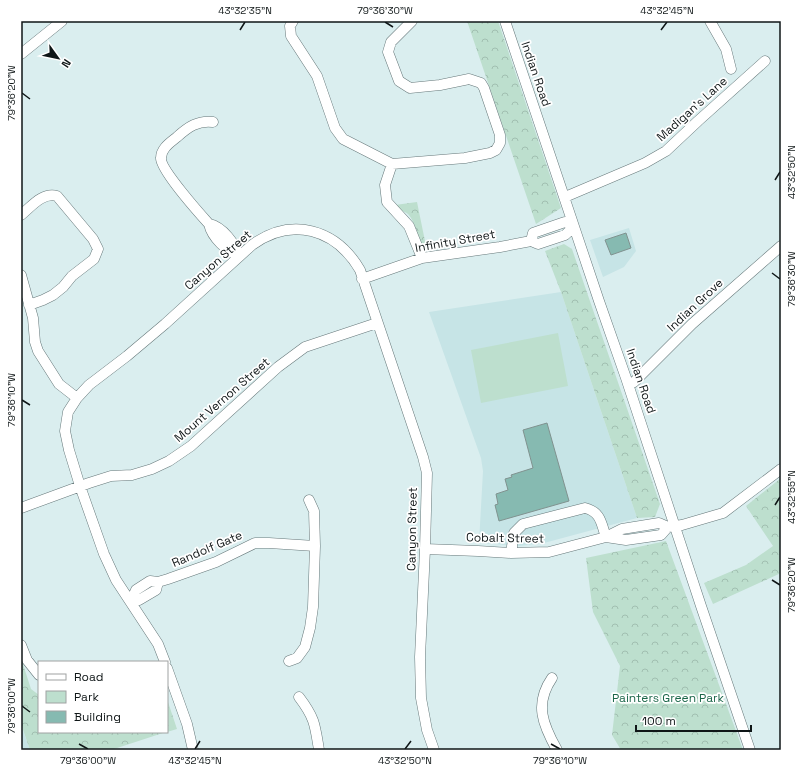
<svg xmlns="http://www.w3.org/2000/svg" width="802" height="771" viewBox="0 0 802 771" font-family="'Space Grotesk',sans-serif">
<style>
.built{fill:#c6e4e6}
.green{fill:#bddfce}
.forest{fill:url(#forest-crowns)}
.building{fill:#86bab1;stroke:#80928f}
.lines{fill:none;stroke-linecap:round;stroke-linejoin:round}
.minor-casing{stroke:#66787a;stroke-width:11}
.minor{stroke:#fff;stroke-width:10}
.ticks{fill:none;stroke:#0f1617;stroke-width:1.5}
.labels{text-anchor:middle;stroke-width:3.5;stroke-linejoin:round;paint-order:stroke}
.street-label{font-size:12px;fill:#0f1617;stroke:#fff}
.park-label{font-size:12px;fill:#1c674a;stroke:#fff}
.neatline{fill:none;stroke:#0f1617;stroke-width:1.5}
.ticks-label{font-size:10px;text-anchor:middle;fill:#0f1617}
</style>
<defs>
<pattern id="forest-crowns" width="20" height="18" patternUnits="userSpaceOnUse"><rect width="20" height="18" fill="#bddfce"/><path d="M2 6a3 3 0 1 1 6 0M12 15a3 3 0 1 1 6 0" fill="none" stroke="#a1bfb0"/></pattern>
</defs>
<rect width="100%" height="100%" fill="#daeeef"/>
<path class="built" d="M629,228L636,251L624,267L603,277L590,240Z
M561,292L637,518L544,543L519,546L479,543L483,471L481,458L429,312Z
M21,725L30,750H21Z"/>
<path class="green" d="M558,333L568,386L481,403L471,350Z"/>
<path class="forest" d="M467,21H498L561,208L536,224Z
M417,202L426,246L421,247C417,236 416,223 408,214C403,210 400,212 395,205Z
M564,244L572,249L660,504L655,517L637,518L561,292L545,251Z
M781,478V573L713,604L704,583L746,565L773,546L746,506Z
M666,541L743,750H621L612,735L620,666L593,612L586,558Z
M21,658L31,689L39,695V732H166L111,750H30L21,724Z
M167,699L177,729L167,732Z"/>
<path class="building" d="M626,233L631,248L611,255L605,240Z
M547,423L569,501L499,521L495,505L498,504L496,494L508,490L505,479L512,477L511,475L533,468L523,430Z"/>
<g class="lines">
<g class="minor-casing">
<path id="minor" d="M293,21L290,26L291,36L317,76L335,128L343,139L392,164L465,158L490,153L496,150L500,143V135L484,88L481,83L469,79L440,85L410,88L399,81L388,52L391,42L412,21
M505,21L599,301L626,378L701,606L750,750
M710,21L726,49L731,69
M21,54L62,21
M213,122C198,120 188,127 177,137C171,142 161,148 161,158C160,169 200,214 209,224C212,238 227,251 239,256
M392,164L385,185L387,202L409,226L422,258
M565,197L645,163L666,151L698,121L765,61
M21,215C31,207 42,192 57,196L93,239L98,249L94,259L72,276L63,287L53,295L43,300L29,305
M209,224C223,227 235,244 239,256
M531,241L533,233L562,223L565,222L574,227
M21,275L33,318L35,342L38,351L59,384L77,398
M362,279L422,258L500,247L531,241L538,244L565,235L574,227
M629,385L634,382L692,324L781,246
M21,508L89,483L111,476L132,475L152,469L169,461L191,446L278,367L305,347L377,323
M606,537L626,540L661,535L668,527
M425,549L478,551L511,553L549,552L606,537L622,529L659,523L668,527L682,525L723,513L781,469
M511,553L514,533L523,524L585,508C601,512 601,523 606,537
M131,601L136,590L150,581L158,582L168,579L216,562L255,543H269L315,546
M131,601L139,600L156,590L158,582
M21,645L27,660L39,675
M289,661L297,658L305,647L310,628L313,607L315,546L314,511L309,500
M165,662L158,644L116,580L104,554L80,486L69,450L65,431L68,412L77,398L89,385L127,356L165,324L252,245C292,216 336,229 360,270L423,457L427,473L425,549L420,657L421,698L427,730L434,750
M167,668L187,724L193,750
M552,678C534,704 543,725 557,750
M299,697C315,718 315,725 319,750"/>
</g>
<use href="#minor" class="minor"/>
</g>
<path class="ticks" d="M385,22L393,27M240,30L245,22M661,30L667,22M22,93L30,99M775,180L780,172M772,273L780,279M22,400L30,405M775,505L780,497M772,580L780,585M22,706L30,712M79,744L88,749M551,744L560,749M195,749L200,741M405,749L411,741"/>
<g class="labels">
<g class="street-label">
<text transform="translate(536 74) rotate(71)" y="4">Indian Road</text>
<text transform="translate(692 109) rotate(-42)" y="4">Madigan's Lane</text>
<text transform="translate(455 241) rotate(-10)" y="4">Infinity Street</text>
<text transform="translate(218 260) rotate(-41)" y="4">Canyon Street</text>
<text transform="translate(695 305) rotate(-43)" y="4">Indian Grove</text>
<text transform="translate(641 381) rotate(71)" y="4">Indian Road</text>
<text transform="translate(222 400) rotate(-41)" y="4">Mount Vernon Street</text>
<text transform="translate(412 529) rotate(-89)" y="4">Canyon Street</text>
<text transform="translate(505 538) rotate(1)" y="4">Cobalt Street</text>
<text transform="translate(207 549) rotate(-23)" y="4">Randolf Gate</text>
</g>
<g class="park-label">
<text x="668" y="702">Painters Green Park</text>
</g>
</g>
<rect width="802" height="771" fill="none" stroke="#ffffff" stroke-width="44"/>
<rect x="38" y="661" width="130" height="72" fill="#ffffff" stroke="#9fa2a2"/>
<rect x="46" y="674" width="20" height="6" fill="#ffffff" stroke="#9fa2a2"/>
<text x="74" y="681" font-size="12" fill="#0f1617">Road</text>
<rect x="46" y="691" width="20" height="12" fill="#bddfce" stroke="#9fa2a2"/>
<text x="74" y="701" font-size="12" fill="#0f1617">Park</text>
<rect x="46" y="711" width="20" height="12" fill="#86bab1" stroke="#9fa2a2"/>
<text x="74" y="721" font-size="12" fill="#0f1617">Building</text>
<g transform="translate(58 58) rotate(123)" stroke="#ffffff" stroke-width="3" paint-order="stroke">
<path d="M0-3L7 15L0 10L-7 15Z" fill="#0f1617"/>
<text y="-6" font-size="11" font-weight="bold" text-anchor="middle" fill="#0f1617">N</text>
</g>
<path d="M636 725v6h115v-6" fill="none" stroke="#0f1617" stroke-width="2"/>
<text x="642" y="725" font-size="12" fill="#0f1617" stroke="#ffffff" stroke-width="3" paint-order="stroke">100 m</text>
<rect x="22" y="22" width="758" height="727" class="neatline"/>
<g class="ticks-label">
<text x="245" y="14">43°32'35"N</text>
<text x="385" y="14">79°36'30"W</text>
<text x="667" y="14">43°32'45"N</text>
<text transform="translate(11 93) rotate(-90)" y="4">79°36'20"W</text>
<text transform="translate(791 172) rotate(-90)" y="4">43°32'50"N</text>
<text transform="translate(791 279) rotate(-90)" y="4">79°36'30"W</text>
<text transform="translate(11 400) rotate(-90)" y="4">79°36'10"W</text>
<text transform="translate(791 497) rotate(-90)" y="4">43°32'55"N</text>
<text transform="translate(791 585) rotate(-90)" y="4">79°36'20"W</text>
<text transform="translate(11 706) rotate(-90)" y="4">79°36'00"W</text>
<text x="88" y="764">79°36'00"W</text>
<text x="195" y="764">43°32'45"N</text>
<text x="405" y="764">43°32'50"N</text>
<text x="560" y="764">79°36'10"W</text>
</g>
</svg>
